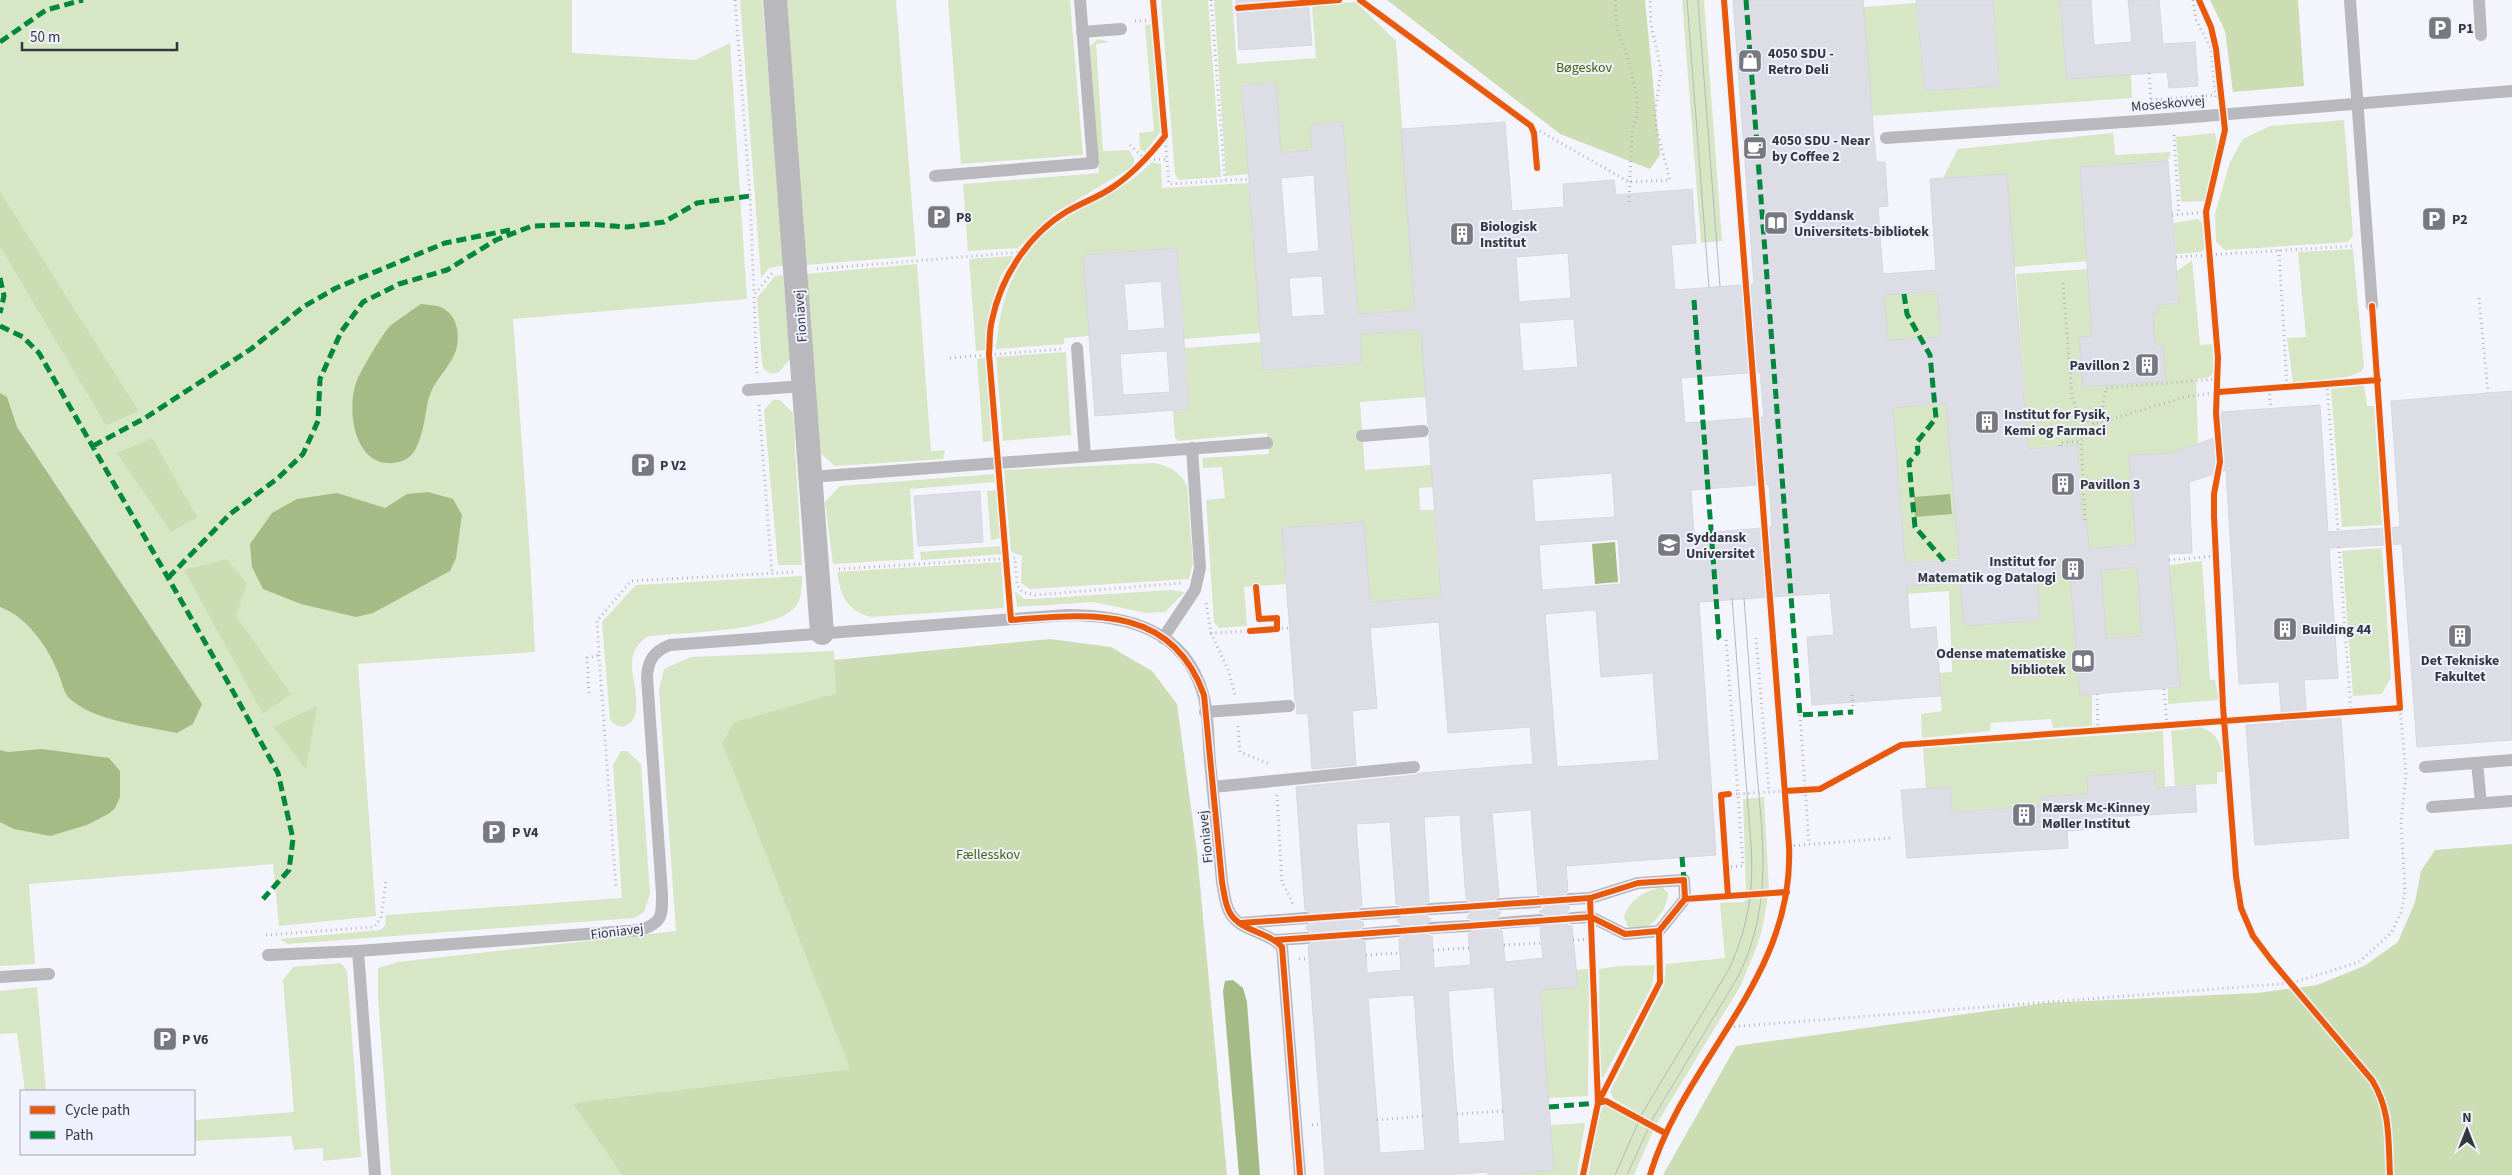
<svg xmlns="http://www.w3.org/2000/svg" width="2512" height="1175" viewBox="0 0 2512 1175" font-family="'Source Sans 3',sans-serif">
<style>
.green{fill:#d7e6c5}
.forest{fill:#ccddb4}
.water{fill:#a5bb85}
.building{fill:#dcdde5;stroke:#d6d7df;fill-rule:evenodd}
.lines{fill:none;stroke-linecap:round;stroke-linejoin:round}
.path{stroke:#b7b7bb;stroke-width:3;stroke-dasharray:1 4;stroke-linecap:butt}
.lane{stroke:#b8b8bd;stroke-width:12}
.street{stroke:#b8b8bd;stroke-width:24}
.tram{stroke:#b8b8bc;stroke-width:1}
.quiet{stroke:#00873e;stroke-width:5;stroke-dasharray:10 5;stroke-linecap:butt}
.cycleway-casing{stroke:#f0f1ff;stroke-width:9}
.cycleway{stroke:#e8590c;stroke-width:6}
.labels{text-anchor:middle;stroke-width:4;stroke-linejoin:round;paint-order:stroke}
.poi-label{font-size:14px;font-weight:bold;fill:#36363f;stroke:#f0f1ff;text-anchor:start}
.park-label{font-size:14px;fill:#476207;stroke:#f0f1ff}
.street-label{font-size:14px;fill:#36363f;stroke:#f0f1ff}
</style>
<rect width="100%" height="100%" fill="#f4f4fc"/>
<path class="green" d="M0 0H572V53L695 60 730 43 747 299 513 319 530 557 535 652 358 664 376 916 279 926 273 864 29 884 35 964 0 966V247L106 426 139 411 0 191Z
M740 0H762L785 265 769 268 761 278Z
M786 0H896L916 256 805 265Z
M948 0H1070L1083 155 961 164Z
M1161 0H1208L1221 177 1179 180 1175 174Z
M1214 0H1232L1237 64 1316 58 1312 6 1356 2 1396 41 1415 310 1358 314 1343 122 1311 125 1312 150 1281 153 1276 83 1242 86 1249 174 1226 176Z
M1682 0H1704L1722 241 1701 243Z
M1993 0H2060L2067 79 2131 74 2132 98 1871 116 1863 7 1916 3 1925 91 1999 86Z
M1154 24 1161 131 1145 152 1140 149 1139 133 1154 131 1145 25Z
M1098 39 1110 42 1096 44 1103 151 1129 150 1134 158V166L1053 214 1018 248 968 251 963 184 1099 173 1090 46Z
M2344 120 2353 235 2348 242 2225 250 2216 242 2215 214 2230 162 2243 139 2270 126Z
M2113 133 2115 155 2171 152 2168 161 2080 168 2087 261 2013 267 1943 178 1958 149Z
M2215 133C2221 155 2212 179 2206 201L2181 202 2176 137Z
M1152 162 1161 164 1162 188 1249 183 1261 333 1184 339 1177 248 1083 255 1089 336 1064 338V344L996 349C1000 292 1020 244 1072 214 1103 196 1125 189 1152 162Z
M2198 219 2202 223 2205 249 2201 252 2176 254 2173 223Z
M2353 249 2364 367 2361 372 2347 377 2293 383 2287 338 2306 337 2298 252Z
M1014 256 1001 276 991 305 986 350 976 351 969 259Z
M2192 260 2200 345 2214 344 2215 372 2207 378 2196 379 2198 443 2169 454 2130 456 2136 545 2054 552 2088 534 2087 520H2082L2077 445 2044 447 2035 553 2016 274 2088 269 2115 316 2158 313V305L2179 303 2177 271Z
M917 264 931 451 945 450 943 459 835 466 819 452 806 274Z
M783 275 790 359 779 372 771 374 764 369 762 363 757 298 775 276Z
M1937 291 1959 559 1905 563 1893 408 1918 405 1888 340 1884 295Z
M1421 330 1426 397 1360 402 1365 470 1431 465 1433 487 1419 488 1420 510H1434L1441 597 1370 602 1364 522 1282 528 1286 584 1244 587 1247 626 1219 628 1214 622 1206 500 1225 498 1222 467 1203 468 1202 458 1269 454 1267 433 1178 441 1175 437 1173 411 1189 409 1185 348 1261 342 1263 370 1362 363 1360 334Z
M1066 352 1071 435 1003 441 996 357Z
M986 358 993 441 983 442 977 359Z
M2364 385 2367 406H2374L2382 525 2342 527 2331 389Z
M773 400H780L793 413 802 565H778L764 410Z
M1154 463C1169 466 1180 471 1187 486L1193 563 1189 579 1030 589 1021 583 1022 556 1011 552 1004 470Z
M994 474 995 482 910 489 914 559 833 564 825 502 840 486Z
M997 490 1001 538 991 540 987 491Z
M1001 546 1003 554 921 560 920 552Z
M2382 548 2391 677 2382 694 2353 696 2342 551Z
M2202 561 2210 680H2215L2219 700 2168 704V688L2180 687 2169 565Z
M1001 562 1004 608 871 617C847 611 840 595 837 572Z
M2137 567 2142 636 2106 638 2101 570Z
M2070 572 2080 695 2092 694V726L2053 728 2051 719 1991 723 1990 731 1922 738 1921 714 1942 711 1939 673 1952 672 1949 591 1907 594V586L1960 582 1965 625 2040 620 2037 575Z
M802 576C802 588 802 604 791 611 763 632 685 632 649 636 640 641 634 648 632 660 630 677 646 715 627 725 620 729 615 725 610 720L602 622 636 585Z
M1171 590 1185 592 1165 612 1146 613 1094 602 1017 607 1015 591 1024 599H1033Z
M834 651 836 693 734 722 722 743 850 1069 572 1103 622 1175H391L378 998V968L398 962 676 931 659 690 664 669 691 657Z
M2200 727C2222 734 2223 753 2224 772H2217V784L2175 786 2171 731Z
M2163 731 2165 787 2156 788 2155 771 2088 776V794L2041 797V806L1952 812 1950 787 1926 789 1923 748Z
M621 751H627L641 764 650 894 644 912 634 918 288 944 280 939 380 930 385 926 386 915 622 898 613 765Z
M1764 797 1769 891 1762 930 1757 946 1741 985 1656 1125 1613 1098 1610 1092 1664 985 1666 964 1725 958 1720 903 1745 902 1746 890 1743 799Z
M1659 888H1663L1668 893C1668 911 1647 937 1628 927L1624 917C1629 901 1643 891 1659 888Z
M341 963 347 971 361 1157 323 1161V1148L294 1150 291 1136 194 1141V1120L294 1112 283 980 293 967Z
M1655 965 1652 986 1603 1078 1600 1075 1599 969 1619 966Z
M1589 969 1588 1096 1548 1098 1540 990 1578 986 1576 970Z
M37 987 46 1091H25L17 1033 0 1034V991Z
M1604 1104 1609 1105 1653 1131 1634 1175H1589L1596 1123Z
M1585 1123 1577 1175H1520L1519 1173 1553 1170 1550 1125Z"/>
<path class="forest" d="M1387 0H1645L1660 155 1650 169 1560 134Z
M2210 0H2298L2304 86 2233 92 2225 31Z
M0 191 139 411 106 426 0 247Z
M152 438 197 517 171 532 117 453Z
M227 559 247 584 236 616 291 694 263 714 184 570Z
M1050 639 1111 647 1152 671 1177 704 1197 852 1227 1175H622L572 1103 850 1069 722 743 734 722 836 693 834 660Z
M317 706 306 769 273 727Z
M2512 844V1175H1663L1736 1046 2044 1003 2257 993 2317 985 2364 966 2398 942 2415 902 2421 871 2435 850Z"/>
<path class="water" d="M421 304C427 305 435 305 440 307 460 314 462 343 452 359 442 377 434 380 428 401 424 419 422 455 402 461 355 476 344 409 358 378 363 367 383 333 390 326 400 318 411 311 421 304Z
M0 393 7 397 17 427 202 704 193 724 177 733C145 726 93 721 69 698 63 692 61 678 57 670 47 646 26 616 0 607Z
M428 492 453 499 462 515 456 558 450 571 373 613 356 617 301 604 263 589 252 567 250 544 272 513 297 499 337 493 385 508 407 494Z
M1950 494 1952 514 1915 517 1914 497Z
M1615 542 1618 582 1595 584 1592 544Z
M42 749 109 758 120 771V797L115 808 110 813 87 825 50 836 14 829 0 822V750L8 752Z
M1233 980 1243 988 1247 1002 1260 1175H1239L1223 991 1225 981Z"/>
<path class="building" d="M1236 0H1308L1312 45 1239 50Z
M1733 0H1863L1876 162H1885L1888 206 1878 207 1883 274 1936 270 1930 179 2007 174 2028 449 2077 445 2082 520H2087L2089 549 2136 545 2129 455 2171 453 2223 435 2221 412 2320 405 2328 532 2400 527 2391 401 2512 391V740L2417 747 2402 544 2329 548 2338 678 2304 680 2307 721 2341 718 2349 838 2255 845 2246 725 2282 723 2279 682 2239 684 2226 470 2189 482 2192 553 2168 554 2180 687 2080 695 2070 572 2037 575 2040 620 1964 626 1960 582 1907 586 1910 629 1936 627 1941 696 1812 705 1807 637 1834 635 1830 593 1699 602 1716 855 1566 866 1568 891 1563 895 1562 900 1566 906 1570 907 1564 919 1568 925 1572 926 1578 987 1540 990 1554 1170 1519 1173 1520 1175H1488V1172L1444 1175H1325L1308 946 1314 942 1315 937 1311 931 1307 930 1306 926 1311 924 1314 918 1312 913 1305 910 1296 787 1415 775 1420 773 1533 764 1530 727 1448 733 1439 622 1370 628 1377 708 1352 711 1356 765 1312 769 1308 713 1296 714 1297 706 1295 700 1282 528 1364 522 1370 602 1441 597 1429 436 1431 431 1428 425 1421 330 1360 334 1362 363 1263 370 1242 86 1276 83 1281 153 1312 150 1310 125 1343 122 1358 314 1415 310 1401 129 1505 122 1512 211 1564 207 1563 184 1614 180 1616 195 1692 189 1696 243 1671 245 1675 290 1754 284ZM1314 175 1319 251 1287 254 1281 178ZM1568 253 1571 298 1519 302 1516 257ZM1322 276 1325 315 1292 317 1289 278ZM1937 291 1941 337 1888 340 1884 295ZM1574 319 1578 367 1523 371 1519 323ZM1760 372 1764 417 1685 423 1681 378ZM1946 403 1959 560 1905 563 1893 408ZM1612 473 1615 517 1535 522 1532 479ZM1769 484 1772 527 1694 534 1691 490ZM1618 539 1621 584 1542 590 1539 545ZM2137 567 2142 636 2106 638 2101 570ZM1596 610 1601 677 1653 673 1659 760 1557 767 1545 614ZM1531 810 1538 894 1542 895 1546 901 1545 906 1539 912 1544 913 1548 919 1547 924 1540 928 1543 958 1505 962 1502 931 1498 930 1494 924 1501 912 1496 911 1492 905 1493 900 1499 896 1492 813ZM1460 815 1466 899 1470 900 1474 906 1467 918 1472 919 1476 925 1475 930 1468 934 1471 965 1434 968 1432 936 1427 935 1423 929 1424 924 1431 920 1422 910 1423 905 1429 901 1424 817ZM1390 822 1396 904 1401 905 1405 911 1404 916 1397 920 1406 931 1403 937 1399 939 1401 970 1367 973 1365 942 1358 939 1356 934 1359 928 1364 926 1363 922 1359 921 1355 915 1356 910 1362 906 1356 824ZM1494 987 1505 1141 1459 1144 1448 991ZM1414 995 1425 1150 1380 1153 1368 998Z
M1916 0H1993L1999 86 1925 91Z
M2060 0H2091L2094 45 2132 42 2128 0H2159L2163 44 2195 42 2198 86 2169 88 2167 72 2067 79Z
M2168 161 2179 303 2158 305V313H2153L2155 345 2163 344 2166 381 2083 387 2079 337 2092 336 2080 167Z
M1177 248 1189 409 1095 416 1083 255ZM1161 281 1165 328 1128 331 1124 284ZM1167 351 1170 392 1123 395 1120 354Z
M980 491 983 542 918 546 914 496Z
M2155 771 2156 788 2195 785 2197 812 2093 818 2094 829 2067 831 2068 848 1907 858 1901 790 1950 787 1952 812 2041 806V797L2088 794 2087 776Z"/>
<g class="lines">
<path class="path" d="M735 0 750 196 754 294
M1211 0 1225 180
M1615 0 1617 29 1626 52 1637 96V115L1632 130 1629 202
M2193 0 2196 20 2211 48 2216 100
M1135 21 1154 20
M2149 73 2151 100
M2151 100 2215 95
M1531 126 1629 182 1670 180 1656 127 1655 114 1661 70 1651 24 1650 0
M2174 135 2179 215
M1165 136 1169 184 1249 179
M1130 145 1146 160 1167 159
M2172 215 2206 212
M2279 250 2287 387
M2176 257 2352 246
M817 269 1023 252
M2063 283 2072 397 2080 418 2095 424 2185 397 2219 392
M2479 298 2488 393
M950 358 1061 349
M757 373 754 295 773 272
M2327 384 2338 531
M2269 389 2271 409
M759 405 772 573
M2060 446V443L2081 441
M2085 520 2081 441 2101 415 2106 388 2218 379
M2339 547 2351 712
M2169 560 2217 556
M839 569 1015 558 1017 584 1022 592 1035 595 1181 583
M1256 587 1259 619
M1206 603 1211 633 1250 631
M1277 629 1289 628
M1211 633 1229 672 1235 695
M1756 638 1769 792
M1726 640 1738 794 1785 791
M599 655 616 888
M2164 689 2167 725
M589 693 587 658 599 655 597 621 631 581 795 572
M2097 694 2098 731
M1852 695 1853 712
M1800 715 1809 844
M1238 726 1240 752 1270 764
M1277 795 1282 882 1293 904
M1789 846 1891 838
M1726 867 1743 866 1738 794 1721 795 1728 896
M266 935 374 927 381 918 386 881
M1573 940 1591 939
M1504 945 1542 943
M1433 950 1469 948
M1366 955 1400 953
M1299 959H1309
M1729 1027 2292 983 2359 962 2391 933 2401 913 2405 890 2401 822 2406 775 2400 708
M1457 1114 1503 1111
M1377 1120 1423 1116
M1312 1125 1321 1124"/>
<path class="lane" d="M2350 0 2372 306
M2479 0 2481 35
M1082 32 1121 29
M1886 138 2168 119 2512 91
M935 176 1093 163 1080 0
M1077 348 1085 456
M748 390 804 386
M1362 436 1423 431
M811 477 1267 443
M1163 638 1195 590 1200 568 1192 448
M1205 712 1289 706
M2477 763 2481 803
M2425 767 2512 760
M1213 787 1414 767
M2432 807 2512 801
M1570 899 1590 898 1638 883 1684 880 1685 899 1659 931 1625 934 1591 917 1572 918
M1500 904 1538 902
M1430 909 1466 907
M1363 914 1397 912
M1241 923 1306 918
M1502 923 1540 920
M1431 928 1468 926
M1364 934 1398 931
M1276 940 1307 938
M358 951 375 1175
M268 955 358 951 641 930C663 922 662 916 662 894L647 677C648 660 654 651 670 645L1067 615C1126 615 1185 629 1203 694 1209 715 1208 740 1210 762 1214 802 1218 842 1222 882 1224 892 1225 905 1230 913 1241 932 1268 931 1282 947L1300 1175
M0 977 49 974"/>
<path class="street" d="M775 0 822 633"/>
<path class="tram" d="M1687 0 1709 287
M1698 0 1720 286
M1615 1175 1643 1112 1729 969C1748 928 1754 890 1751 845L1732 598
M1627 1175 1653 1118 1739 975C1774 901 1762 839 1756 760 1752 706 1748 652 1744 598"/>
<path class="quiet" d="M1746 0 1800 715 1853 712
M0 42 46 10 83 0
M0 278 4 296 0 313
M1904 294 1907 314 1930 355 1936 418 1917 442 1918 452 1909 462 1915 527 1944 561
M1694 300 1719 638 1722 641
M0 326 23 337 39 353 225 677 278 773 293 839 289 870 263 899
M93 446 145 418 251 349 303 307 336 288 445 243 510 230
M168 578 230 514 277 479 303 454 318 421 320 379 341 332 363 302 399 284 447 270 496 240 532 226 587 224 627 227 664 222 697 203 750 196
M1682 857 1684 880
M1549 1107 1598 1103 1597 1100"/>
<defs>
<path id="cycleway" d="M1153 0 1165 136C1150 155 1134 173 1113 187 1099 197 1081 203 1066 212 1028 235 1001 277 992 320 989 331 990 343 989 354L1011 620C1090 614 1172 604 1204 695L1222 882C1224 892 1225 905 1230 913 1241 932 1268 931 1282 947L1300 1175
M1360 0 1531 126 1534 133 1537 168
M2199 0 2211 27 2216 49 2225 130 2206 212 2218 358 2216 413 2220 462 2214 494V516L2223 706 2236 876 2241 908 2253 936 2271 960 2372 1080C2391 1111 2388 1139 2390 1175
M1238 8 1339 0
M2219 392 2378 380
M1250 631 1277 629V618L1259 619 1256 587
M1785 791 1820 789 1901 745 2400 708 2372 306
M1728 896 1721 795 1729 794
M1590 898 1598 1103 1606 1101 1665 1133
M1685 899 1787 892
M1241 923 1590 898 1638 883 1684 880 1685 899 1659 931 1625 934 1591 917 1276 940
M1583 1175 1598 1103 1660 982 1659 931
M1650 1175C1685 1058 1795 978 1789 846L1724 0"/>
</defs>
<use href="#cycleway" class="cycleway-casing"/>
<use href="#cycleway" class="cycleway"/>
</g>
<defs>
<symbol id="parking-square" viewBox="-11 -11 22 22"><rect x="-9" y="-9" width="18" height="18" rx="4" fill="#787881" stroke="#f0f1ff"/><path d="M-3.5-5.5H1a3.5 3.5 0 0 1 0 7H-1V5.5H-3.5ZM-1-3.4V-.6H.8a1.4 1.4 0 0 0 0-2.8Z" fill="#fff"/></symbol>
<symbol id="shop-square" viewBox="-11 -11 22 22"><rect x="-9" y="-9" width="18" height="18" rx="4" fill="#787881" stroke="#f0f1ff"/><path d="M-5-2.5h2.3a2.7 3.5 0 0 1 5.4 0H5L5.5 6h-11ZM-1.5-2.5h3a1.5 2.3 0 0 0-3 0Z" fill="#fff"/></symbol>
<symbol id="cafe-square" viewBox="-11 -11 22 22"><rect x="-9" y="-9" width="18" height="18" rx="4" fill="#787881" stroke="#f0f1ff"/><path d="M-5.5-4.5H6V0H3Q3 3.5 0 3.5H-2.5Q-5.5 3.5-5.5 0ZM3-3.2v2h1.7v-2ZM-6 4.5H4V6H-6Z" fill="#fff"/></symbol>
<symbol id="library-square" viewBox="-11 -11 22 22"><rect x="-9" y="-9" width="18" height="18" rx="4" fill="#787881" stroke="#f0f1ff"/><path d="M-6-4Q-3-5.5-.7-3.5V5Q-3 3-6 4ZM6-4Q3-5.5 .7-3.5V5Q3 3 6 4Z" fill="#fff"/></symbol>
<symbol id="building-square" viewBox="-11 -11 22 22"><rect x="-9" y="-9" width="18" height="18" rx="4" fill="#787881" stroke="#f0f1ff"/><path d="M-4-6H4V6H1V3H-1V6H-4ZM-2.5-4.3h1.7v1.8h-1.7ZM.8-4.3h1.7v1.8H.8ZM-2.5-1h1.7V.8h-1.7ZM.8-1h1.7V.8H.8Z" fill="#fff"/></symbol>
<symbol id="university-square" viewBox="-11 -11 22 22"><rect x="-9" y="-9" width="18" height="18" rx="4" fill="#787881" stroke="#f0f1ff"/><path d="M0-5L7-2L0 1L-7-2ZM-4 1L0 2.5L4 1V4Q0 6-4 4Z" fill="#fff"/></symbol>
</defs>
<g fill-rule="evenodd">
<use href="#parking-square" x="2426" y="14" width="28" height="28"/>
<use href="#shop-square" x="1736" y="47" width="28" height="28"/>
<use href="#cafe-square" x="1741" y="134" width="28" height="28"/>
<use href="#parking-square" x="925" y="203" width="28" height="28"/>
<use href="#parking-square" x="2420" y="205" width="28" height="28"/>
<use href="#library-square" x="1762" y="209" width="28" height="28"/>
<use href="#building-square" x="1448" y="220" width="28" height="28"/>
<use href="#building-square" x="2133" y="351" width="28" height="28"/>
<use href="#building-square" x="1973" y="408" width="28" height="28"/>
<use href="#parking-square" x="629" y="451" width="28" height="28"/>
<use href="#building-square" x="2049" y="470" width="28" height="28"/>
<use href="#university-square" x="1655" y="531" width="28" height="28"/>
<use href="#building-square" x="2059" y="555" width="28" height="28"/>
<use href="#building-square" x="2271" y="615" width="28" height="28"/>
<use href="#building-square" x="2446" y="622" width="28" height="28"/>
<use href="#library-square" x="2069" y="647" width="28" height="28"/>
<use href="#building-square" x="2010" y="801" width="28" height="28"/>
<use href="#parking-square" x="480" y="818" width="28" height="28"/>
<use href="#parking-square" x="151" y="1025" width="28" height="28"/>
</g>
<g class="labels">
<g class="poi-label">
<text x="2458" y="33">P1</text>
<text x="1768" y="58">4050 SDU -<tspan x="1768" dy="16">Retro Deli</tspan></text>
<text x="1772" y="145">4050 SDU - Near<tspan x="1772" dy="16">by Coffee 2</tspan></text>
<text x="1794" y="220">Syddansk<tspan x="1794" dy="16">Universitets-bibliotek</tspan></text>
<text x="956" y="222">P8</text>
<text x="2452" y="224">P2</text>
<text x="1480" y="231">Biologisk<tspan x="1480" dy="16">Institut</tspan></text>
<text x="2130" y="370" text-anchor="end">Pavillon 2</text>
<text x="2004" y="419">Institut for Fysik,<tspan x="2004" dy="16">Kemi og Farmaci</tspan></text>
<text x="660" y="470">P V2</text>
<text x="2080" y="489">Pavillon 3</text>
<text x="1686" y="542">Syddansk<tspan x="1686" dy="16">Universitet</tspan></text>
<text x="2056" y="566" text-anchor="end">Institut for<tspan x="2056" dy="16">Matematik og Datalogi</tspan></text>
<text x="2302" y="634">Building 44</text>
<text x="2066" y="658" text-anchor="end">Odense matematiske<tspan x="2066" dy="16">bibliotek</tspan></text>
<text x="2460" y="665" text-anchor="middle">Det Tekniske<tspan x="2460" dy="16">Fakultet</tspan></text>
<text x="2042" y="812">Mærsk Mc-Kinney<tspan x="2042" dy="16">Møller Institut</tspan></text>
<text x="512" y="837">P V4</text>
<text x="182" y="1044">P V6</text>
</g>
<g class="park-label">
<text x="1584" y="72">Bøgeskov</text>
<text x="988" y="859">Fællesskov</text>
</g>
<g class="street-label">
<text transform="translate(2168 103) rotate(-5)" y="5">Moseskovvej</text>
<text transform="translate(800 316) rotate(-94)" y="5">Fioniavej</text>
<text transform="translate(1205 837) rotate(-96)" y="5">Fioniavej</text>
<text transform="translate(617 931) rotate(-7)" y="5">Fioniavej</text>
</g>
</g>
<rect x="20" y="1090" width="175" height="65" fill="#f0f1ff" stroke="#a6a6b2"/>
<rect x="30" y="1106" width="25" height="8" fill="#e8590c" stroke="#a6a6b2"/>
<text x="65" y="1115" font-size="15" fill="#36363f">Cycle path</text>
<rect x="30" y="1131" width="25" height="8" fill="#00873e" stroke="#a6a6b2"/>
<text x="65" y="1140" font-size="15" fill="#36363f">Path</text>
<g transform="translate(2467 1130)" stroke="#f0f1ff" stroke-width="4" paint-order="stroke">
<path d="M0-4L9 19L0 12L-9 19Z" fill="#36363f"/>
<text y="-8" font-size="14" font-weight="bold" text-anchor="middle" fill="#36363f">N</text>
</g>
<path d="M22 42v8h155v-8" fill="none" stroke="#36363f" stroke-width="2.5"/>
<text x="30" y="42" font-size="15" fill="#36363f" stroke="#f0f1ff" stroke-width="4" paint-order="stroke">50 m</text>
</svg>
